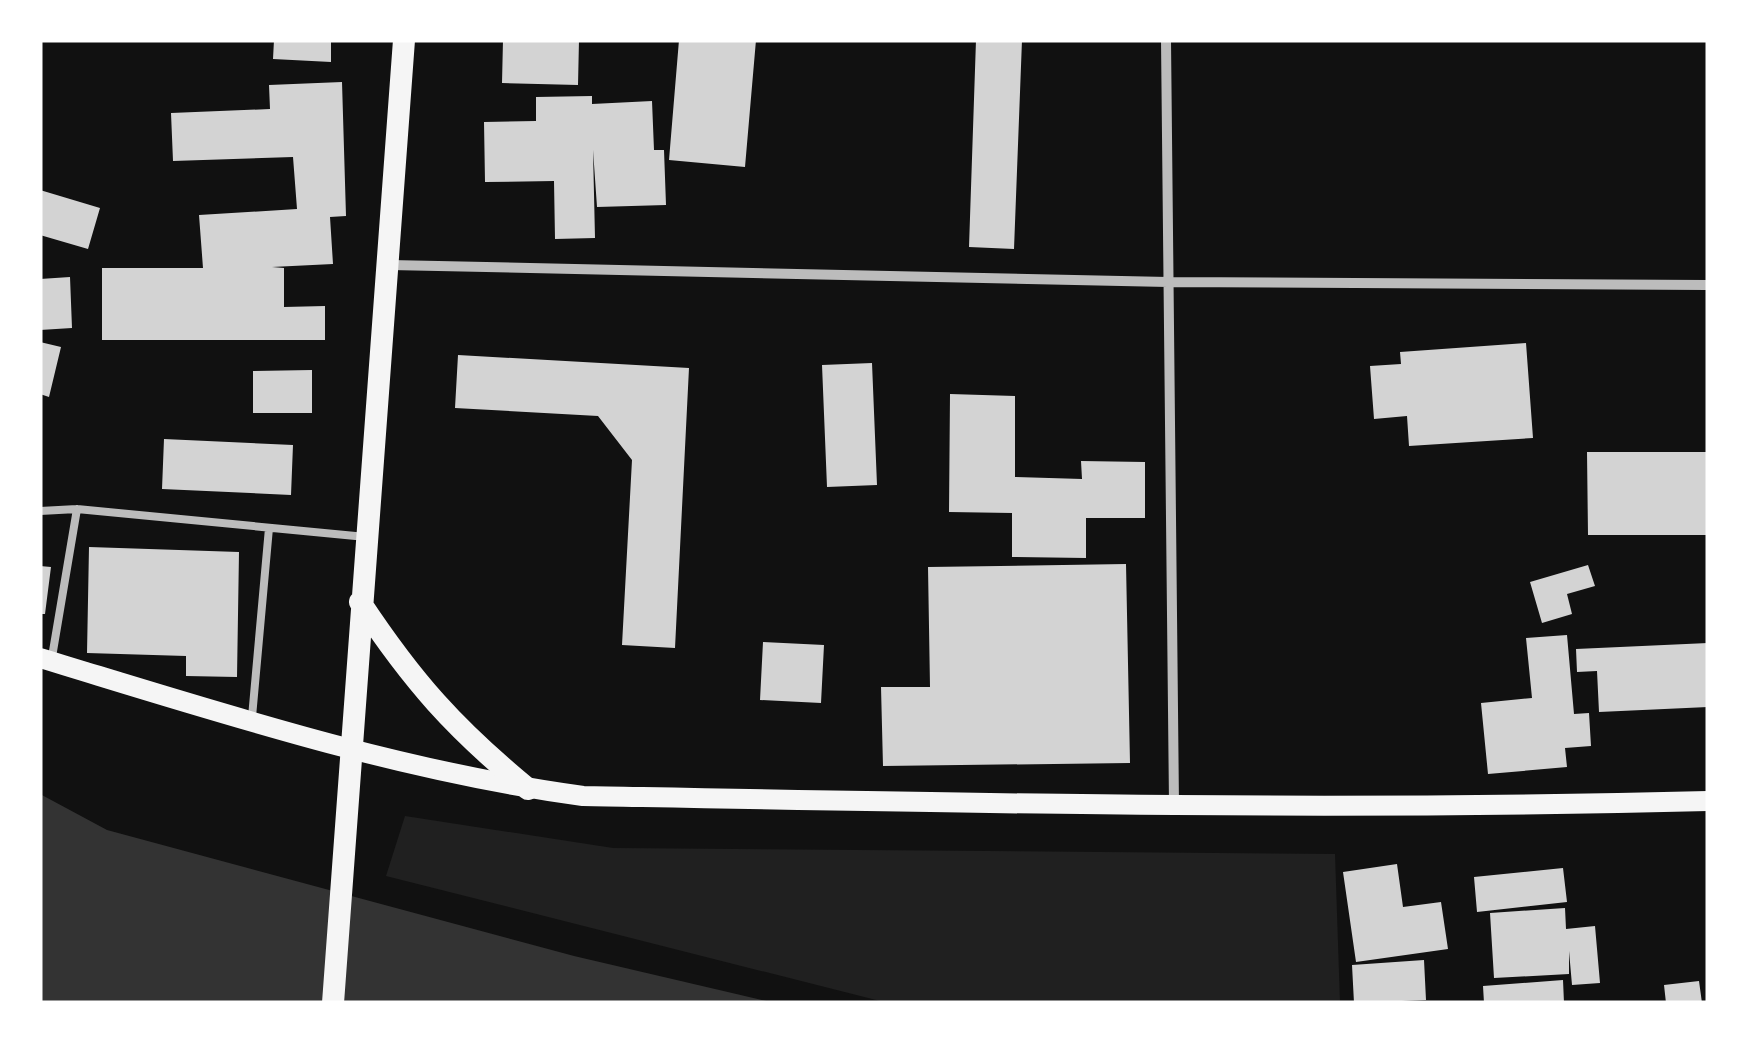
<svg xmlns="http://www.w3.org/2000/svg" width="1748" height="1043" viewBox="0 0 1748 1043" font-family="'DejaVu Sans',sans-serif">
<style>
.green{fill:#202020}
.water{fill:#333}
.building{fill:#d3d3d3}
.lines{fill:none;stroke-linecap:round;stroke-linejoin:round}
.service{stroke:#bcbcbc;stroke-width:8}
.minor{stroke:#bcbcbc;stroke-width:10}
.secondary{stroke:#f5f5f5;stroke-width:20}
.primary{stroke:#f5f5f5;stroke-width:22}
</style>
<rect width="100%" height="100%" fill="#111"/>
<path class="green" d="M405 816 613 848 1335 854 1340 1003H888L386 876Z"/>
<path class="water" d="M40 794 107 830 574 956 775 1003H40Z"/>
<path class="building" d="M274 40H331V62L273 59Z
M503 40H579L578 85 502 83Z
M679 40H756L745 167 669 160Z
M976 40H1022L1014 249 969 247Z
M342 82 346 216 330 217 333 264 272 267 284 268V307L325 306V340H102V268H203L199 215 297 209 293 157 173 161 171 113 270 109 269 85Z
M592 96V104L652 101 654 150H664L666 205 597 207 593 150 595 238 555 239 554 181 485 182 484 122 536 121V97Z
M40 190 100 208 88 249 40 235Z
M70 277 72 328 40 330V279Z
M40 342 61 347 49 397 40 394Z
M1526 343 1533 438 1409 446 1407 416 1374 419 1370 366 1401 364 1400 352Z
M458 355 689 368 675 648 622 645 632 460 598 416 455 408Z
M872 363 877 485 827 487 822 365Z
M312 370V413H253V371Z
M950 394 1015 396V477L1082 479 1081 461 1145 462V518H1086V558L1012 557V513L949 512Z
M164 439 293 445 291 495 162 489Z
M1587 452H1708V535H1588Z
M89 547 239 552 237 677 186 676V656L87 653Z
M1126 564 1130 763 883 766 881 687H930L928 567Z
M1588 565 1595 586 1567 594 1572 614 1542 623 1530 582Z
M40 566 51 567 45 614H40Z
M1567 635 1574 714 1589 713 1591 746 1565 748 1567 767 1488 774 1481 703 1532 698 1526 638Z
M763 642 824 645 821 703 760 700Z
M1708 643V707L1599 712 1597 671 1577 672 1576 649Z
M1397 864 1403 907 1441 902 1448 949 1356 962 1343 872Z
M1563 868 1567 902 1477 912 1474 877Z
M1565 908 1566 929 1595 926 1600 983 1572 985 1569 951V974L1494 978 1490 913Z
M1424 960 1426 1000 1354 1003 1352 965Z
M1563 980 1564 1003H1484L1483 986Z
M1699 981 1702 1003H1666L1664 985Z"/>
<g class="lines">
<path class="service" d="M40 511 77 509 366 537
M52 657 77 509
M252 717 269 528"/>
<path class="minor" d="M1166 40 1174 805
M390 265 1168 282 1708 285"/>
<path class="secondary" d="M40 658C218 712 398 771 583 796 958 803 1333 811 1708 801"/>
<path class="primary" d="M360 602C413 682 454 728 528 789
M333 1003 404 40"/>
</g>
<rect width="1748" height="1043" fill="none" stroke="#ffffff" stroke-width="85"/>
</svg>
